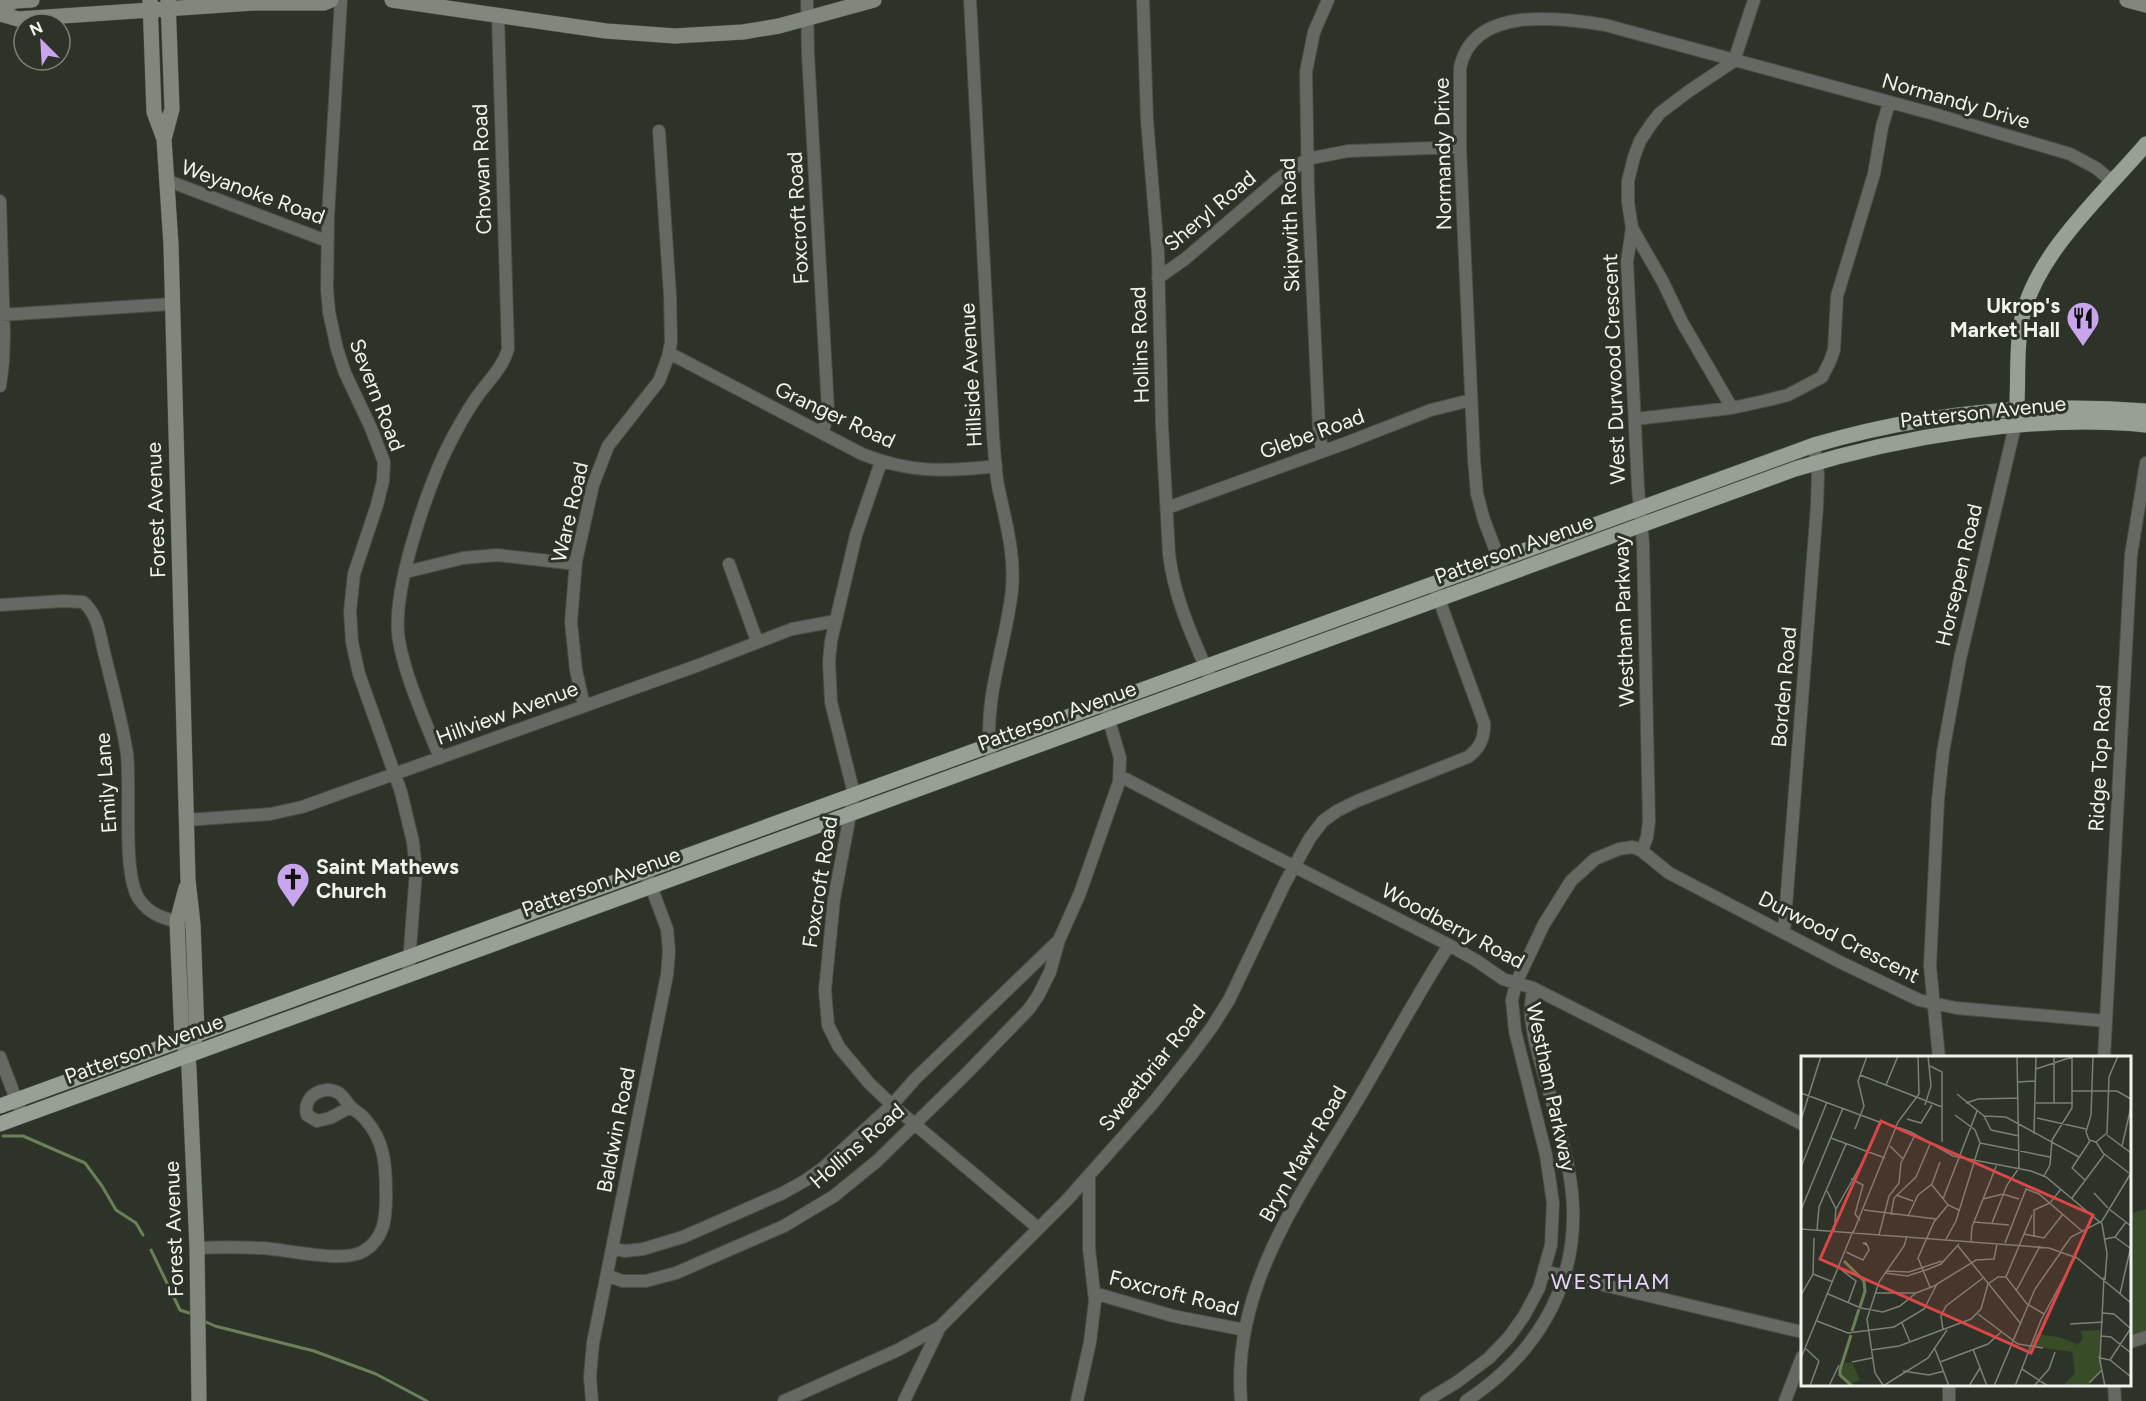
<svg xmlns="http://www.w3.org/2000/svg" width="2146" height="1401" viewBox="0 0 2146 1401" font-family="Figtree,sans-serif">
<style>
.garden{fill:#384c27}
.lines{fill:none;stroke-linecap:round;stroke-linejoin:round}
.stream{stroke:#6a8057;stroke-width:3}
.street-casing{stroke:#484e44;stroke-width:14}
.secondary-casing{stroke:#484e44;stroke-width:16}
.primary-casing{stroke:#484e44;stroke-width:16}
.street{stroke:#656863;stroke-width:12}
.secondary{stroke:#82877e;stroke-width:15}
.primary{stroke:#989f94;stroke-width:15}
.labels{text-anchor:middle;stroke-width:6;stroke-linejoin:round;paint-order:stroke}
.street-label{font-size:21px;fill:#f0f4ed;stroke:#2d3328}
.poi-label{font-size:21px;font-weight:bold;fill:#f0f4ed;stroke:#2d3328;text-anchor:end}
.neighbourhood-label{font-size:22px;letter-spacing:1.5px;fill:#e7d3fd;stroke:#2d3328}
.inset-river{fill:none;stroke:#6a8057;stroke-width:3}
.inset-road{fill:none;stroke:#7b8077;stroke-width:1.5}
.view{fill:#da4746;fill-opacity:0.15;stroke:#da4746;stroke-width:3}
.inset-edge{fill:none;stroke:#f0f4ed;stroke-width:3}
</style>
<rect width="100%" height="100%" fill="#2d3328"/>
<path class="garden" d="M2146 1209V1337L2130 1342V1214Z"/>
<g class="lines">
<path class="stream" d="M3 1136H23L85 1163 102 1186 116 1210 136 1223 143 1235
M151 1250 180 1310 189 1313
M206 1322 215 1326 314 1351 376 1374 427 1401"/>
<defs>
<path id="street" d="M341 0 328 216 327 289 329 312 337 349 345 373 371 428 384 462 383 481 377 505 354 574 350 611 352 642 359 674 401 792 413 842 416 871 408 975
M807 0 808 54 828 409 823 433
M970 0 993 436C995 455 995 476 1000 495 1007 526 1015 557 1012 590 1006 645 984 696 990 752
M1143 0 1147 120 1158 253 1162 426 1169 554C1174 597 1192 636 1209 675
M166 180 327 241
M0 201 4 334 3 362 0 386
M1632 228 1627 262 1638 487 1643 544 1649 821 1647 837 1642 851
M1158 278 1185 259 1277 180 1307 159 1348 151 1460 147
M0 315 171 304
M669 353 862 454C909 473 946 472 996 466
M1732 408 1682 322 1663 282 1632 228 1628 202V181L1634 157 1640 141 1652 123 1660 113 1689 91 1734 61 1754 0
M1635 419 1732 408 1764 401 1788 395 1822 377 1830 361 1834 350 1837 296 1874 174 1882 127 1889 103
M1322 451 1319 428 1308 190 1306 72 1314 32 1328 0
M881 462 856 535 831 641 829 662 831 702 854 794 834 899 825 990 828 1025 839 1047 869 1083 892 1105 1038 1228
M1167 508 1346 443 1431 410 1471 400
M729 564 757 641
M406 572 463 558 497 555 576 564
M1505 575 1484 520 1477 494 1474 459 1460 147V68C1473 5 1558 18 1605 25L1934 114 2070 154 2096 168 2113 182
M0 605 63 601 83 602C99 615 100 637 105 656 113 689 122 721 127 754 131 789 122 874 139 899 150 916 168 920 186 923
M584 706 576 670 571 622 576 561 593 485 608 446 659 381 668 357 671 342 670 295 659 131
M440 758C426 723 402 670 398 633 394 583 430 478 455 433 462 420 470 406 479 394 490 379 503 367 508 349L498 16
M1120 776 1244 841 1449 945 1477 961 1503 979 1533 988 1802 1124
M187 820 270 814 302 807 699 665 792 629 836 621
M1784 932 1817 506 1818 475 1814 445
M0 1057 22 1115
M1939 1058 1930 966 1938 800 1943 752 1960 659 2015 426
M2104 1058 2131 555 2146 463
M197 1248C218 1247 239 1247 261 1248 286 1249 343 1264 364 1251 385 1238 386 1217 386 1195 386 1166 385 1141 365 1119 361 1114 355 1111 351 1107 347 1103 344 1097 339 1093 324 1084 302 1096 307 1115L317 1121 330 1118 351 1107
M613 1249 625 1251 643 1249 683 1237 783 1193 806 1180 823 1168 892 1105 915 1079 1058 941
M1544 1271 1802 1332
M607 1275 622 1281H646L676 1273 784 1226 834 1196 877 1161 966 1074 1029 1009 1038 996 1050 972 1059 940 1080 893 1119 782 1120 758 1104 703
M1094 1293 1173 1316 1245 1330
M2130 1342 2146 1337
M1949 1384V1401
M2114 1384 2115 1401
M592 1401 590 1377 593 1343 667 975 669 951 667 929 645 870
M784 1401 898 1350 940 1327 1067 1200 1153 1103 1192 1054 1212 1027 1229 1000 1285 883 1310 838 1323 821 1337 811 1357 801 1468 757C1480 748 1485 738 1484 723L1433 583
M904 1401 940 1327
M1077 1401 1090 1342 1095 1301 1089 1248V1175
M1241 1401C1231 1287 1303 1191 1359 1098 1389 1047 1417 995 1449 945
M1426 1401 1457 1382 1489 1358 1509 1337 1524 1316 1539 1288 1551 1245 1553 1203 1546 1155 1515 1031 1512 1000 1516 983 1544 924 1571 881 1595 859 1619 849 1633 847 1642 851 1669 873 1840 962 1919 1000 1956 1008 2106 1021
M1466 1401C1534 1356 1576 1290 1573 1207 1572 1176 1563 1144 1555 1113 1547 1081 1534 1048 1531 1016 1530 1007 1532 997 1533 988
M1785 1401 1802 1357"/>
<path id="secondary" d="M150 0 154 112 164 139
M168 0 172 109 164 139 171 245 188 880 193 924 197 1034 188 1056
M392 0 606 31 675 36 743 32 779 26 874 0
M2127 0 2146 5
M0 9 15 1 32 0
M0 14 18 19 253 3H324L331 0
M186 888 177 922 182 1039 188 1056 189 1069 197 1248 199 1401"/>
<path id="primary" d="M2016 417C2019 388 2016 359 2020 330 2028 260 2102 196 2146 144
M0 1106 1814 445C1922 413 2034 402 2146 411
M0 1124 1795 469C1902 436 2034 414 2146 425"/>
</defs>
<use href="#street" class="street-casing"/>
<use href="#secondary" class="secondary-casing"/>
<use href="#primary" class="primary-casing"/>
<use href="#street" class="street"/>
<use href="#secondary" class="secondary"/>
<use href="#primary" class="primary"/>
</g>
<defs>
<symbol id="restaurant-pin" viewBox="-11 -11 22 30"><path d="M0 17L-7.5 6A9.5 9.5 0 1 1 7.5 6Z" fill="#c9a5ee" stroke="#2d3328"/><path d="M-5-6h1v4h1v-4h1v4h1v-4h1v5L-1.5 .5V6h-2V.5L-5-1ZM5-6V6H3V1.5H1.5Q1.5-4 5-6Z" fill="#111"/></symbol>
<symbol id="church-pin" viewBox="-11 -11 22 30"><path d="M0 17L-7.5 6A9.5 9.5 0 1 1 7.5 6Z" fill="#c9a5ee" stroke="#2d3328"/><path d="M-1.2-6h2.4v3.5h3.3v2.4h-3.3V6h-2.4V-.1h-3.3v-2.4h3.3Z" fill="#111"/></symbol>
</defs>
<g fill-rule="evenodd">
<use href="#restaurant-pin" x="2064" y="299" width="38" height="52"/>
<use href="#church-pin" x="274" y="860" width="38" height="52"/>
</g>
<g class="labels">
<g class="street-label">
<text transform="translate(1956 101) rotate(16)" y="7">Normandy Drive</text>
<text transform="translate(1443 154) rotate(-91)" y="7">Normandy Drive</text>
<text transform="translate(482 169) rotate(-92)" y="7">Chowan Road</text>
<text transform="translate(253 192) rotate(20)" y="7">Weyanoke Road</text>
<text transform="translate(1210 211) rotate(-40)" y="7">Sheryl Road</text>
<text transform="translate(798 218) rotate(-93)" y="7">Foxcroft Road</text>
<text transform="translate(1290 225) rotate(-92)" y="7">Skipwith Road</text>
<text transform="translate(1140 345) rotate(-92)" y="7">Hollins Road</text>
<text transform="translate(1614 369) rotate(-92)" y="7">West Durwood Crescent</text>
<text transform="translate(971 375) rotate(-93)" y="7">Hillside Avenue</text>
<text transform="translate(377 395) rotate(69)" y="7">Severn Road</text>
<text transform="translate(1983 412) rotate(-6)" y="7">Patterson Avenue</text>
<text transform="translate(835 415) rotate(25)" y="7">Granger Road</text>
<text transform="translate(1312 434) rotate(-20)" y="7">Glebe Road</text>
<text transform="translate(156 510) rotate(-92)" y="7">Forest Avenue</text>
<text transform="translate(570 512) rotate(-77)" y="7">Ware Road</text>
<text transform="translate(1514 549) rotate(-20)" y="7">Patterson Avenue</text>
<text transform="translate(1959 575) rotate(-77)" y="7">Horsepen Road</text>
<text transform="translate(1624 621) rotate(-92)" y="7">Westham Parkway</text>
<text transform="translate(1784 687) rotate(-85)" y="7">Borden Road</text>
<text transform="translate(507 713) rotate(-20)" y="7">Hillview Avenue</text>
<text transform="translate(1057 716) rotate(-20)" y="7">Patterson Avenue</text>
<text transform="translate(2100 758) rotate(-87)" y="7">Ridge Top Road</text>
<text transform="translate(106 783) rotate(-94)" y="7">Emily Lane</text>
<text transform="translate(601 882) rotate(-20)" y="7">Patterson Avenue</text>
<text transform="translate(820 882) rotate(-81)" y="7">Foxcroft Road</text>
<text transform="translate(1453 926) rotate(28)" y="7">Woodberry Road</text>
<text transform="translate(1839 937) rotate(27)" y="7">Durwood Crescent</text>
<text transform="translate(144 1049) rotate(-20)" y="7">Patterson Avenue</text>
<text transform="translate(1152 1068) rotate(-51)" y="7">Sweetbriar Road</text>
<text transform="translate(1551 1087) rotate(78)" y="7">Westham Parkway</text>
<text transform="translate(616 1130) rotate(-79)" y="7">Baldwin Road</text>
<text transform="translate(857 1146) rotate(-41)" y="7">Hollins Road</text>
<text transform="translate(1303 1154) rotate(-60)" y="7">Bryn Mawr Road</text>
<text transform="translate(174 1229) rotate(-92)" y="7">Forest Avenue</text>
<text transform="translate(1174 1293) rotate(14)" y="7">Foxcroft Road</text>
</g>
<g class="poi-label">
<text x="2060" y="313">Ukrop's<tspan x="2060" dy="24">Market Hall</tspan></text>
<text x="316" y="874" text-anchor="start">Saint Mathews<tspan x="316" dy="24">Church</tspan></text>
</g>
<g class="neighbourhood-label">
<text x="1611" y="1289">WESTHAM</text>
</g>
</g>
<g transform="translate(1801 1056)">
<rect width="330" height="330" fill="#2d3328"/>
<path d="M299 274 301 314 285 330H262L274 317 271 294 281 284 280 275ZM44 307H51L59 324 50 328 39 318Z" fill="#384c27"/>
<path d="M284 300 295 303 294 320 290 316 284 320 276 314 275 306Z" fill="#384c27"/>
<path d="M235 278 258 281 276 288 271 296 230 290Z" fill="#384c27"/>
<path class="inset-river" d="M43 205 63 225 64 235 59 251M51 275 58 253M50 279 39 314V319L51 330"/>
<path class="inset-road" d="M216 0 218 112M253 0V47M292 0 290 59 285 76 288 84 295 86M129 10 141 16V86M235 13 271 1M59 19 141 51M217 26 235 25M85 29 97 0M271 35H316L330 43M0 37 81 67M156 38 183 60 205 61 278 101M165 47 177 43 217 42M235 47H272M124 49 130 30 127 0M183 60 190 74 218 80M236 62 285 73M106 63 120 67 131 49M0 64 20 0M79 65 110 76 152 100 230 115 245 121 301 168 306 197 304 224M54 73 63 50 57 25 66 0M233 78 235 0M306 79 330 97M30 82 84 102M295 86 306 77 308 21 317 0M295 86 302 97 328 117M179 87 249 101M89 90 102 103M321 90 330 51M0 111 26 46M243 120 249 109 251 84 271 52V0M50 123 62 129 54 158 59 164M284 124 271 112 289 85M131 129 147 149 158 154M26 135 35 153 33 176M293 137 307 152M95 139 112 145M271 142 303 99M142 143 176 55M182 143 202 138 218 143M35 153 65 100 79 65M308 153 330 170M0 154 42 52M63 154 135 163M90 159 93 142 115 121 129 88M107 160 117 139 131 128 139 106M173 166 208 169M191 167 206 129 218 112M0 173 248 192 276 202 330 247M16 174 18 151 45 88M52 177 97 66 118 38 117 0M223 178 243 182 262 158M78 179 88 140 98 127 100 107 114 79M233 181V154L249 147 260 133M314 181 329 192M145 183 155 165 179 87 174 74 154 59M304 183 314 181 325 166M170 185 171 171 196 108M204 187 225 133 238 138 281 175M157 190 220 268M260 195 270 181 301 165 330 117M45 196 62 204 68 194 67 191 65 187H62L66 189M38 212 55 225 47 247M86 215 108 216 141 205M84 217 106 220 128 213 140 208 158 188M12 218 32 226M205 221 231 159M205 221 226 248 243 258M129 231 117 202 133 166 147 149M215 235 239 190M74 237H115L133 230 175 204 193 203 196 188M27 238 60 252 82 256 99 250 115 237M319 238 330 190M0 239 12 218 13 182M302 257 313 258 330 273M177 258 217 288 242 292M16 265 47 277 93 271 123 253 136 228M101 267 109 286M269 268 302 266M142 274 140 260 145 250 182 222M300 280 310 281 330 297M4 292 18 305M134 293 148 330M172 293 186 330M70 294 98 290 170 263 180 253 187 228 197 221H205M298 300 304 330M0 302 52 175M299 302 309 304 330 321M299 302 303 221M309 304 330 272M51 306 71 302M139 306 187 288 200 276M221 313 247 330M102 315 128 319 143 315M288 327 301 314M82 329 74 317 66 263 78 226 103 190 106 180M9 330 18 305M28 330 38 309M82 330 127 302 146 274M168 330 179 312M193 330 234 233 260 196M214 330 240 264 275 200M233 330 248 313 254 296"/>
<path class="view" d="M80 65 292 159 230 297 19 203Z"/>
<rect width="330" height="330" class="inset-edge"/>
</g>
<g transform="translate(42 42) rotate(336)"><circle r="28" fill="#2d3328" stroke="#7b8077" stroke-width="1.5"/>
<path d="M0-4.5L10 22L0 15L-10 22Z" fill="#c9a5ee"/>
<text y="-9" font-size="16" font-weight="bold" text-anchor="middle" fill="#f0f4ed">N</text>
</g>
</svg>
